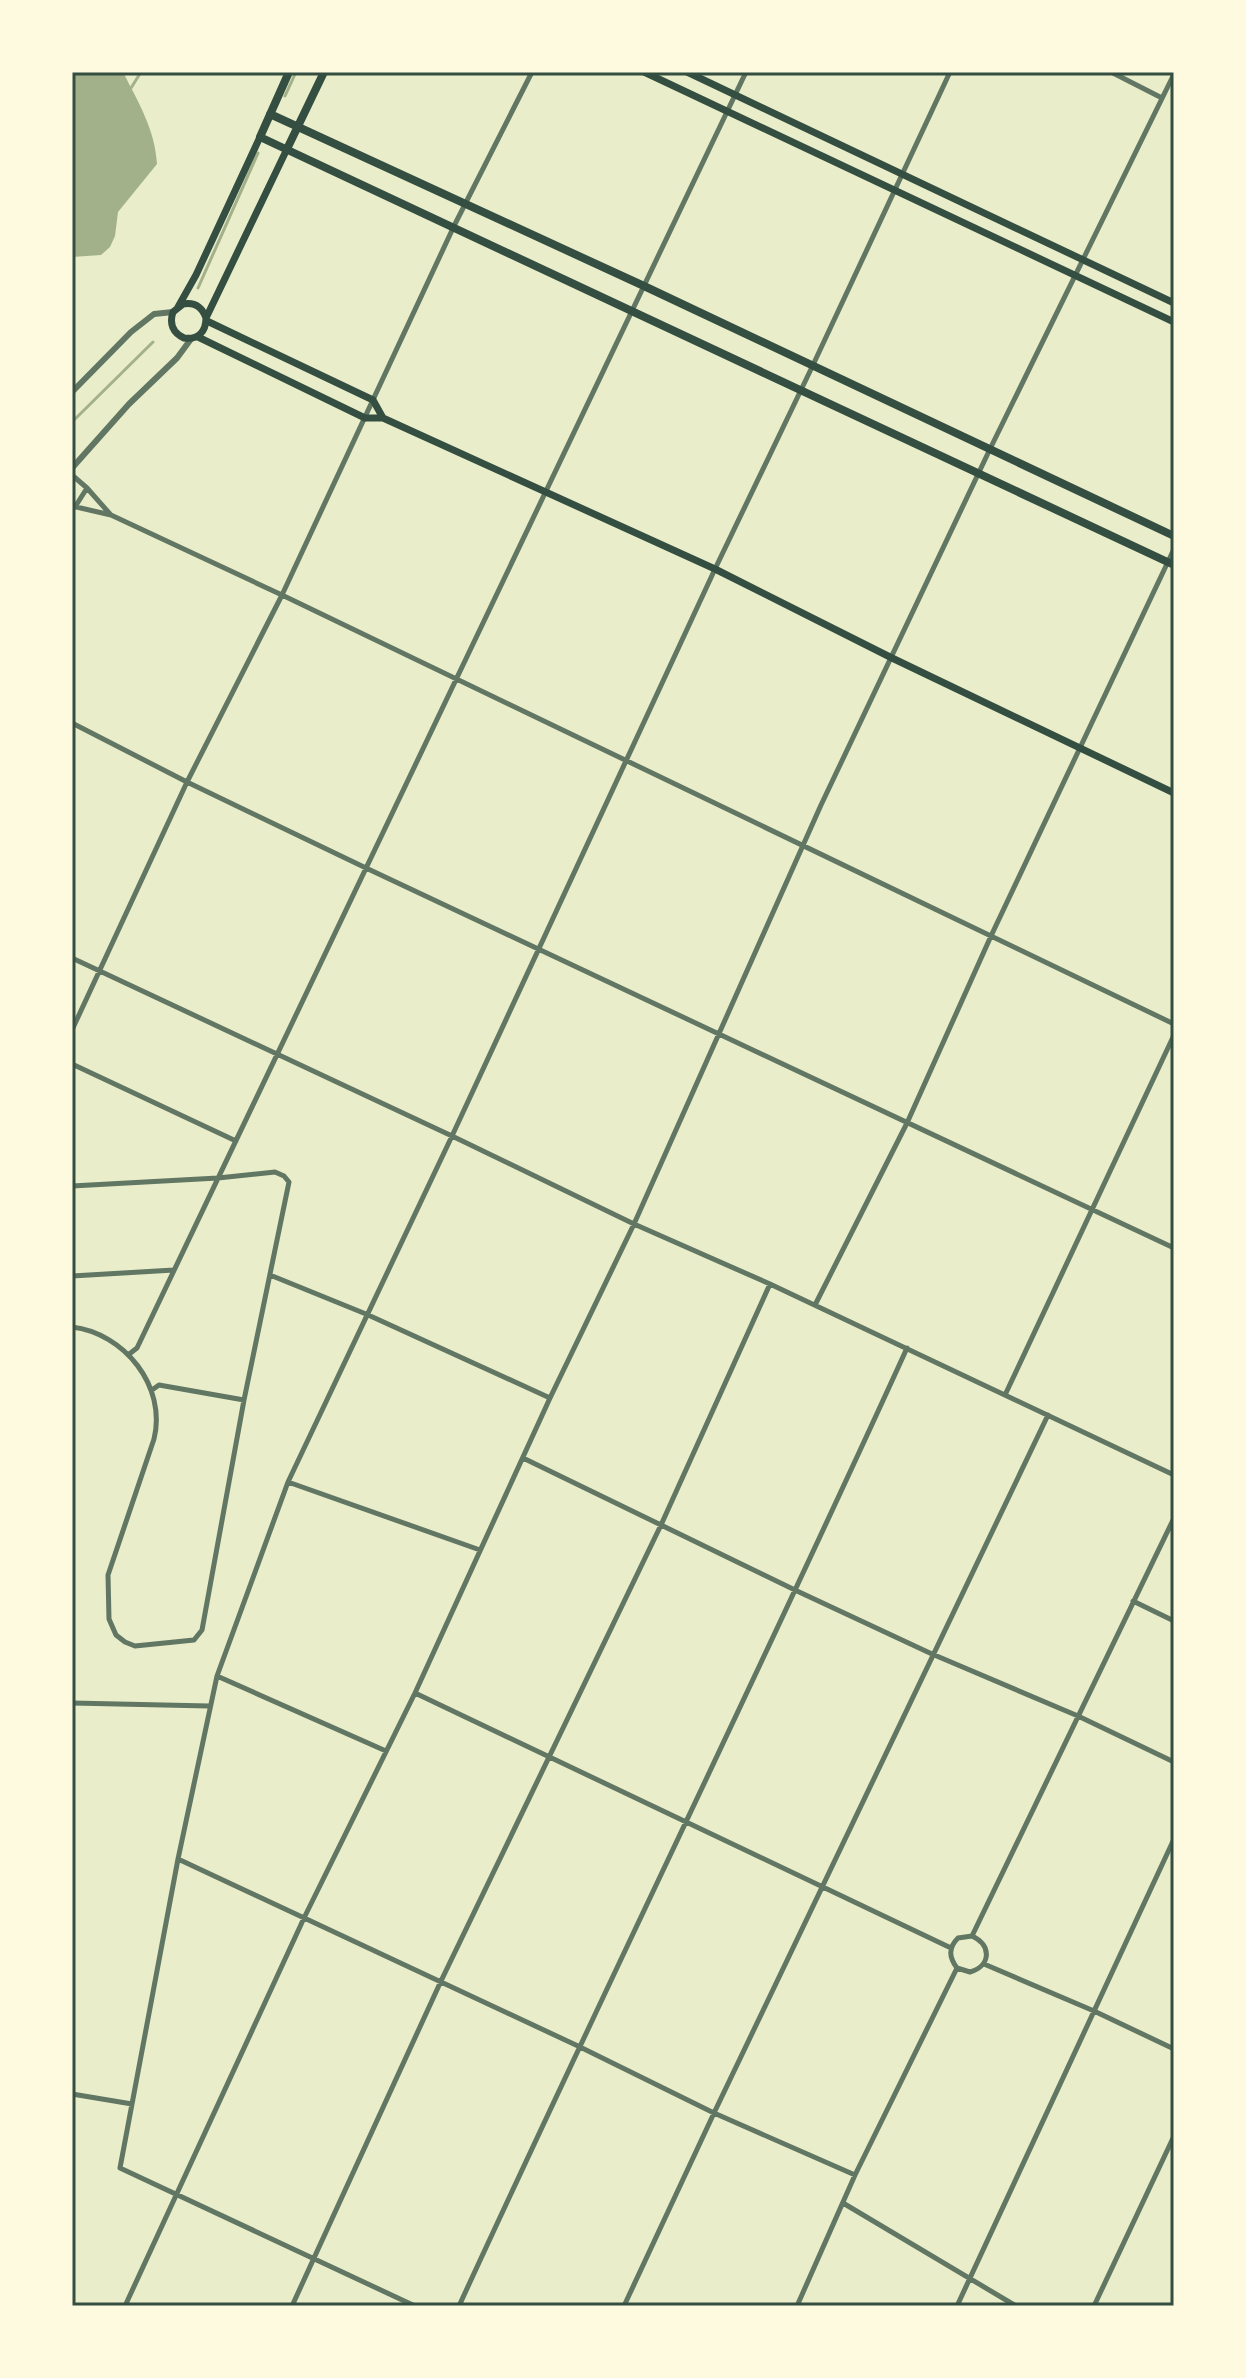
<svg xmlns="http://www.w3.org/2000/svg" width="1246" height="2378" viewBox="0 0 1246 2378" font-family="Jost,sans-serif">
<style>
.water{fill:#a3b18a}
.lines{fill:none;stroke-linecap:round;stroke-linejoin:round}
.stream{stroke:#a3b18a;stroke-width:3}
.minor{stroke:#617663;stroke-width:5}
.tertiary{stroke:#617663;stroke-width:6}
.secondary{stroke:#344e41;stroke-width:7}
.primary{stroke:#344e41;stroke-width:8}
.neatline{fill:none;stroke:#344e41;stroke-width:3}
</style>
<rect width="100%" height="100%" fill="#e9edc9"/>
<path class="water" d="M72 72H123C138 102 155 129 157 164L118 212 115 236 110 247 101 255 72 257Z"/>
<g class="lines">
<path class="stream" d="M131 88 141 72
M285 96 296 72
M198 288 258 153
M72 422 153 342"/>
<path class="minor" d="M1111 72 1162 98
M72 475 87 488 110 514
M72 506 111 515 282 595 1174 1024
M75 507 87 488
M72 723 187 782 366 868 1174 1248
M72 958 452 1136 634 1224 770 1284 1174 1475
M72 1030 187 782 282 595 454 226 532 72
M72 1064 236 1141
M72 1186 218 1178 275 1172 284 1176 289 1182 244 1400 202 1630 194 1640 135 1646 125 1642 116 1635 109 1619 108 1575 154 1439C167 1386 124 1333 72 1327
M270 1275 366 1314 550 1398
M72 1276 174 1270
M815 1305 907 1123 991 936 1174 549
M128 1355 137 1348 746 72
M152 1390 159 1385 244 1400
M1005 1395 1174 1035
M523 1458 797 1591 932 1654 1078 1716 1174 1762
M288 1482 480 1550
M1133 1601 1174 1621
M217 1676 386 1751
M415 1693 951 1948
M72 1703 209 1706
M178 1859 578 2046 714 2113 855 2175
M972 1936 1174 1518
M984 1964 1094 2011 1174 2049
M957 1968 970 1972C991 1966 992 1945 972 1936
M957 1968C949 1957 948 1948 958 1938L972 1936
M72 2094 132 2104
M843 2203 1016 2306
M125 2306 304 1918 415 1693 550 1398 634 1224 821 805 990 449 1174 74
M292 2306 441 1981 661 1525 770 1284
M415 2306 120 2168 178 1859 217 1676 288 1482 452 1136 715 569 813 365 950 72
M459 2306C606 1986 761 1669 907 1348
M624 2306 714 2113 1048 1415
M797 2306 855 2175 957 1968
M957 2306 1174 1839
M1094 2306 1174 2136"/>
<path class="tertiary" d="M72 392 131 332 154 314 173 312
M72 468 129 404 177 358 191 339"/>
<path class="secondary" d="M644 72 1174 322
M687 72 1174 303
M178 307 196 275 260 137
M206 318C202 307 195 302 183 304L173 312C169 324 173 333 184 338 198 340 206 332 206 318L287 149
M207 321 373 400 383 418
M198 337 365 418H383L715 569 892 658 1174 793"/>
<path class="primary" d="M289 72 260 137 1174 565
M270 114 644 286 1174 536
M287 149 324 72"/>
</g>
<rect width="1246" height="2378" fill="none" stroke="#fefae0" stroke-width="148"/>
<rect x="74" y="74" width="1098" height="2230" class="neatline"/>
</svg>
